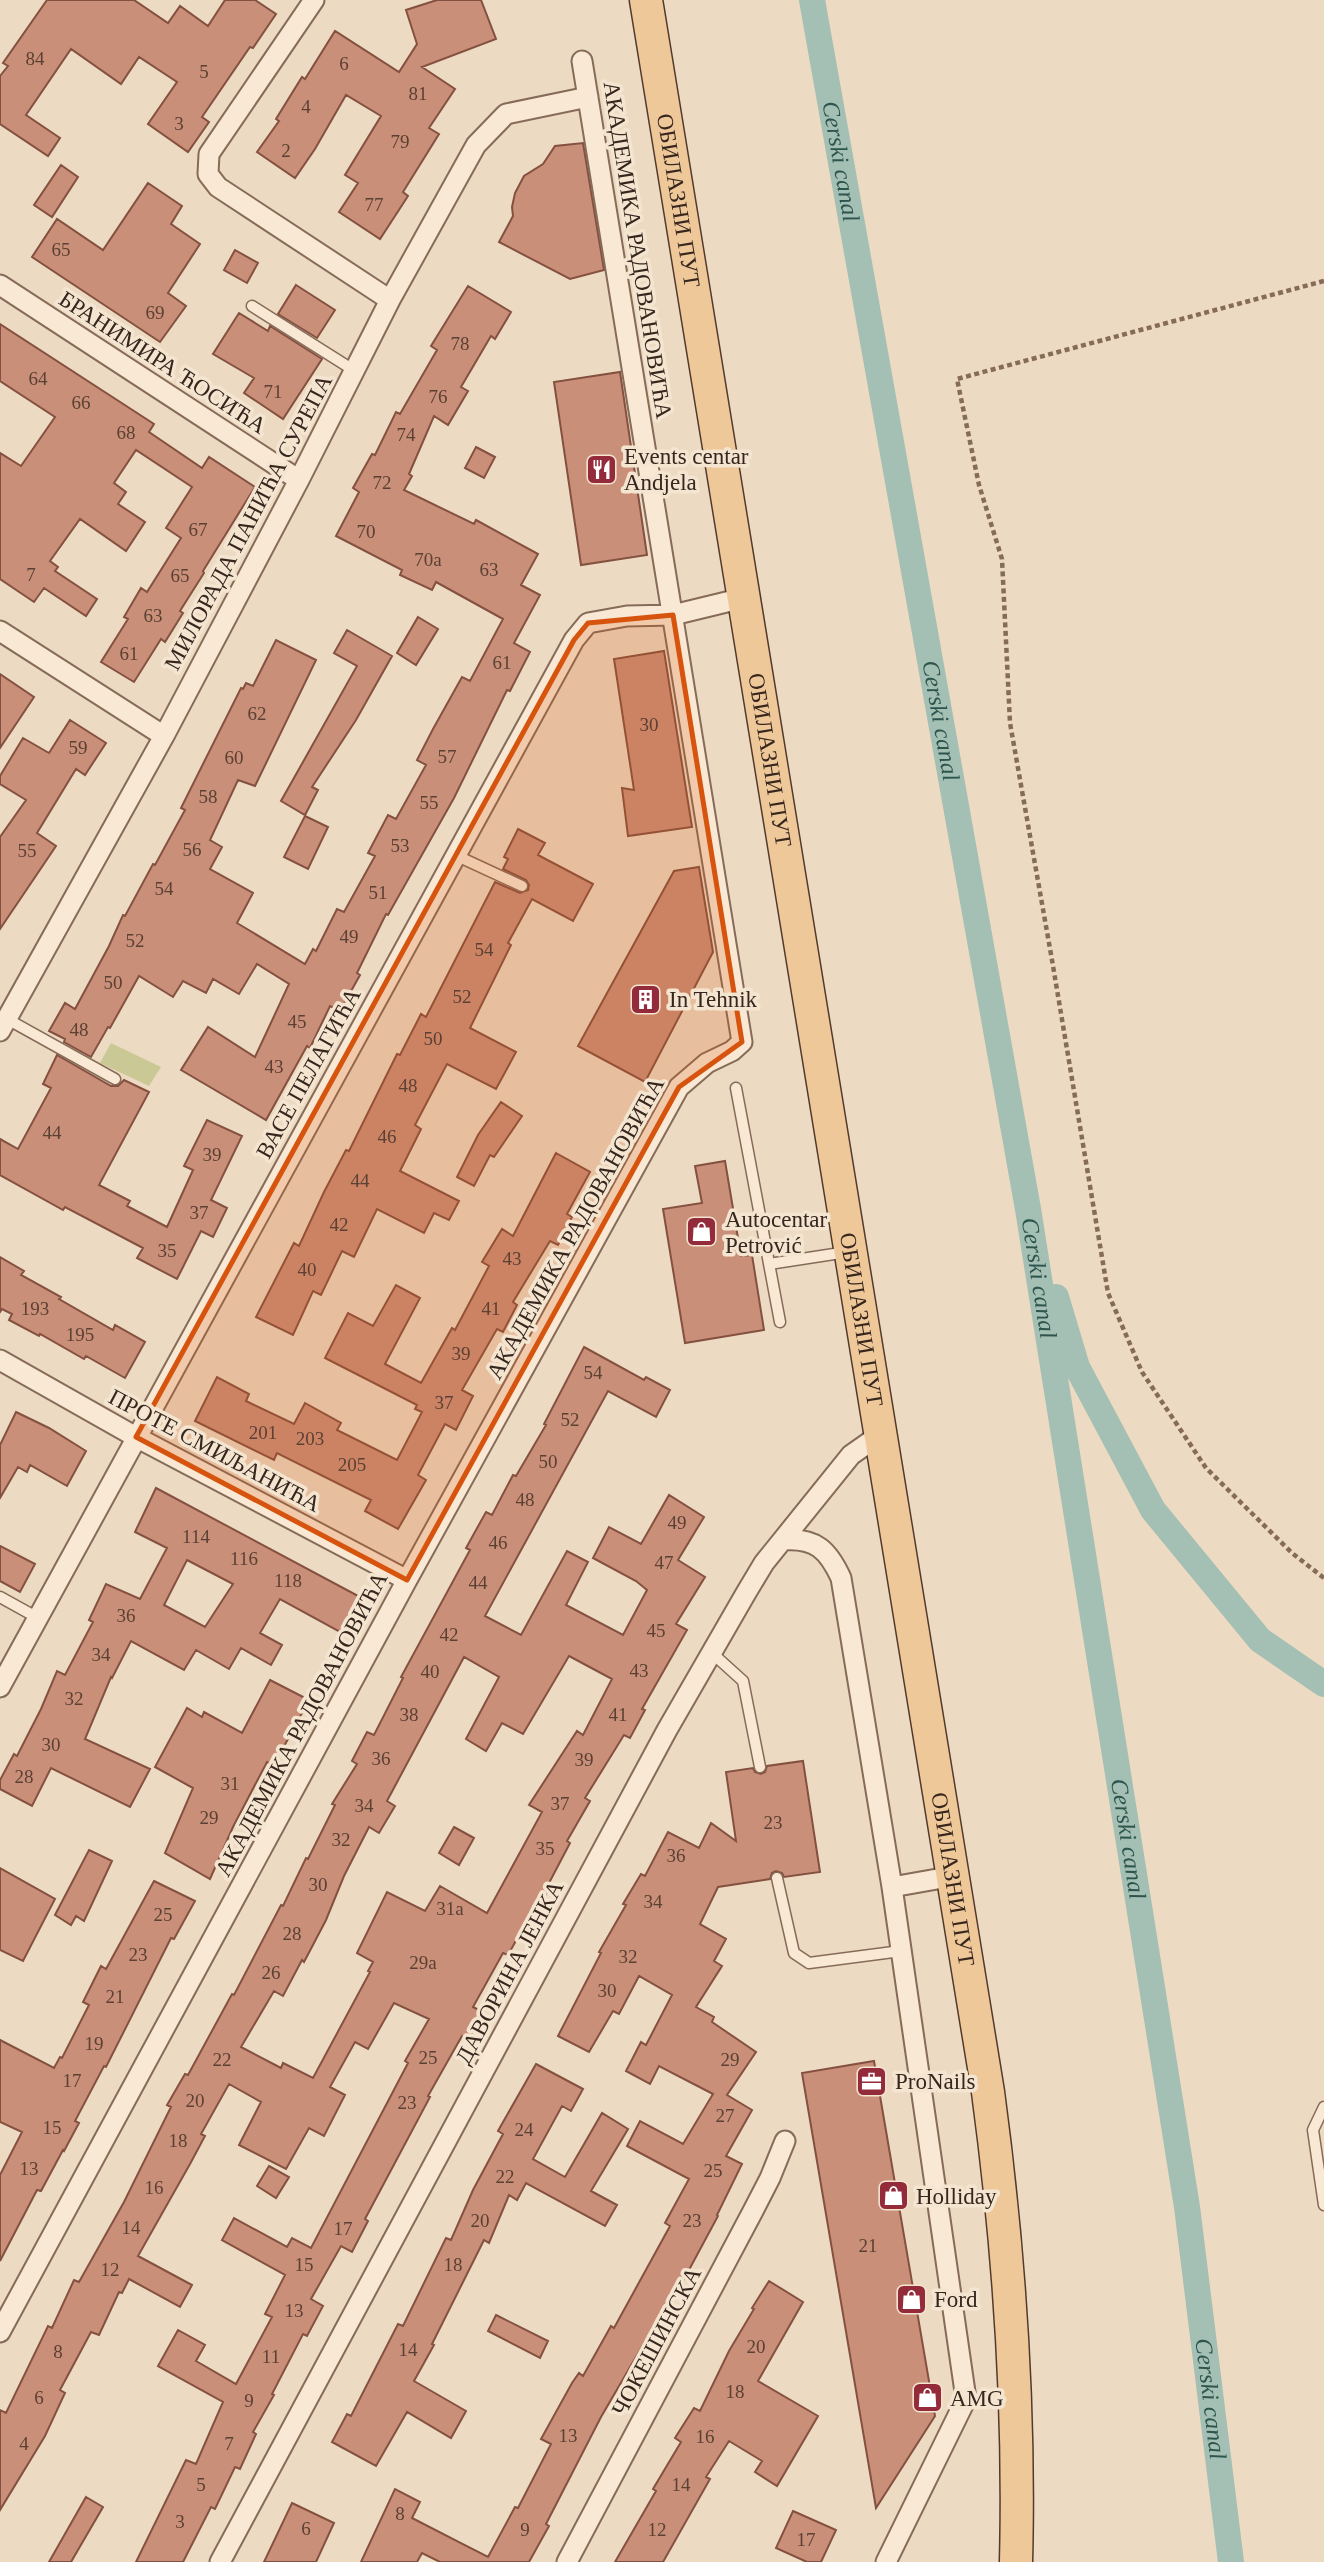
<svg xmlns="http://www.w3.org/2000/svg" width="1324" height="2562" viewBox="0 0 1324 2562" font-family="Georgia,serif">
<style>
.green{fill:#cac996}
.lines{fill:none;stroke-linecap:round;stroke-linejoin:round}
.canal{stroke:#a4bfb3;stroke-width:26}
.building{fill:#ca8f78;stroke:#845140;stroke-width:2;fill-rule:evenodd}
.lane-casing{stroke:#866b59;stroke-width:13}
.street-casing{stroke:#866b59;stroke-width:23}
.primary-casing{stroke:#533a2e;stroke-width:35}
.path{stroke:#866b59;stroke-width:4.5;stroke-dasharray:5 3.5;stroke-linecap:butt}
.lane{stroke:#f8e8d4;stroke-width:10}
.street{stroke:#f8e8d4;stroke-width:19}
.primary{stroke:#efc89a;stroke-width:32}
.marked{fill:#d6540e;fill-opacity:0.2;stroke:#d6540e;stroke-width:5;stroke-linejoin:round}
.labels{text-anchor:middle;stroke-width:7;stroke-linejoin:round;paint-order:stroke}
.number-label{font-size:19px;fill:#5b4034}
.street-label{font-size:23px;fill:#36261d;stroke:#f4e5d1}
.poi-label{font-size:23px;fill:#36261d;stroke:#f4e5d1;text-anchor:start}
.water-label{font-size:24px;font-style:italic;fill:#2d554d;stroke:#f4e5d1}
</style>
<rect width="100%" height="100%" fill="#eddac2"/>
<path class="green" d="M111 1043 161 1067 149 1086 100 1063Z"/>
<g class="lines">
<g class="canal">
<path id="s1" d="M812 0 1028 1209 1187 2207 1231 2562"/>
<path d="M1056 1297 1077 1367 1153 1510 1260 1640 1324 1684"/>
</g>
</g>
<path class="building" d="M47 0H134L168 23 180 6 208 26 225 0H255L276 14 253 48 250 47 202 117 209 122 188 152 148 124 177 82 139 57 121 84 71 49 26 115 60 138 48 156 0 124V76L8 66 3 63Z
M437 0H481L496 39 422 67 455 89 429 128 439 134 403 192 408 196 380 239 339 212 358 183 345 175 381 116 346 95 315 149 295 178 257 152 279 121 276 119 302 77 305 79 335 31 399 72 417 44 406 10Z
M583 143 604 270 570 279 499 242 513 216 512 207 515 193 524 176 543 164 555 146Z
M61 165 78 177 52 217 34 205Z
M148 183 182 206 171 224 200 244 168 293 186 306 160 342 32 257 57 219 103 250Z
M235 250 258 263 247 283 224 270Z
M296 285 335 310 317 338 278 314Z
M468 286 511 312 495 339 491 336 461 387 468 391 448 425 434 416 409 474 412 476 404 490 474 524 476 520 538 554 521 585 540 595 514 643 530 652 510 691 507 690 454 798 388 915 386 914 357 973 360 975 340 1011 330 1006 310 1048 307 1046 266 1120 181 1070 208 1027 255 1057 289 984 257 964 239 994 213 979 206 993 183 981 173 997 139 976 110 1028 108 1027 91 1057 64 1042 65 1039 49 1031 65 1003 75 1009 109 946 123 915 125 916 153 864 155 865 185 810 181 808 241 688 243 689 246 683 253 686 276 640 316 660 255 786 238 780 210 840 222 847 210 869 253 893 237 923 305 964 313 949 316 951 337 909 344 912 375 856 368 853 388 815 396 819 426 765 417 760 433 729 462 677 470 681 503 619 436 582 432 590 400 575 402 570 336 536 359 492 353 488 372 454 375 455 396 412 400 414 437 350 431 346Z
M239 313 268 331 270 326 322 359 283 419 244 393 254 378 213 354Z
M0 324 154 424 149 432 202 468 209 457 255 487 203 571 204 573 180 611 183 613 165 642 161 639 134 682 101 662 128 619 124 617 141 588 147 592 181 538 166 528 192 487 136 450 114 483 126 492 118 504 145 522 126 551 80 519 50 561 58 567 55 571 97 599 86 616 44 588 34 602 0 579V453L21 466 55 417 0 381Z
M620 372 647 555 581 565 554 382Z
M476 447 495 457 484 478 465 468Z
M418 617 438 629 416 665 397 653Z
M347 630 392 656 356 720 312 787 318 790 305 815 281 801 357 666 334 653Z
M664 651 692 827 628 836 622 788 634 790 614 659Z
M0 674 34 697 0 748Z
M70 720 106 743 85 775 76 769 37 833 56 846 0 929V837L26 800 0 784V776L23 738 49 753Z
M305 816 328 827 308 869 284 857Z
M518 829 545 843 538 855 593 884 573 921 532 899 508 943 511 945 470 1028 516 1052 496 1089 447 1064 415 1125 421 1129 400 1171 459 1201 449 1220 434 1213 424 1233 377 1209 354 1257 342 1251 321 1295 313 1291 293 1335 256 1317 294 1243 299 1246 324 1192 346 1150 349 1151 397 1054 400 1055 421 1014 426 1017 495 882 520 893 528 890 529 885 526 880 503 869 508 859 504 857Z
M699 867 713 952 645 1082 578 1046 674 871Z
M57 1055 111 1086H118L124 1080 149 1092 99 1185 130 1201 127 1206 167 1227 193 1170 184 1166 207 1120 242 1136 211 1200 227 1208 213 1237 201 1231 177 1279 137 1258 143 1248 65 1207 63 1210 0 1175V1139L18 1149 51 1088 43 1084Z
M501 1102 522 1116 494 1157 490 1155 474 1186 457 1177 478 1135Z
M556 1153 590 1172 567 1214 572 1217 558 1245 550 1241 513 1302 517 1305 503 1332 497 1329 462 1390 473 1396 456 1430 445 1424 418 1475 426 1480 398 1529 365 1511 371 1500 277 1453 274 1460 195 1421 217 1377 249 1394 246 1401 294 1424 305 1403 341 1423 337 1430 397 1460 422 1412 415 1409 417 1405 325 1358 348 1313 373 1326 396 1285 420 1298 385 1364 421 1383 452 1328 455 1330 489 1266 482 1262 502 1229 513 1236Z
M725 1161 741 1256 752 1255 764 1330 685 1343 663 1209 702 1203 695 1166Z
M0 1257 24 1271 21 1275 61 1297 59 1299 113 1330 115 1325 145 1342 125 1378 86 1356 84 1359 40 1334 39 1336 9 1320 12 1314 2 1309 0 1312Z
M584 1347 644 1380 646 1377 670 1390 656 1417 608 1391 485 1616 521 1635 567 1551 588 1562 566 1605 623 1635 647 1590 636 1581 593 1558 609 1527 641 1544 669 1495 704 1517 678 1560 705 1577 676 1624 687 1630 642 1709 645 1710 630 1738 624 1735 585 1798 590 1801 567 1841 570 1843 549 1883 551 1884 537 1912 533 1910 508 1955 503 1953 473 2007 483 2012 468 2040 462 2036 428 2096 430 2097 365 2219 368 2221 352 2252 341 2246 311 2299 323 2306 307 2336 303 2334 272 2394 274 2395 253 2432 256 2434 240 2469 235 2467 215 2509 211 2507 183 2562H136L186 2460 196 2464 223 2402 158 2366 178 2330 205 2345 196 2361 236 2384 272 2317 265 2314 285 2275 222 2240 234 2218 287 2247 292 2238 311 2248 408 2063 405 2061 429 2019 394 2003 368 2049 355 2042 330 2087 345 2095 324 2136 309 2128 286 2169 239 2145 261 2102 229 2084 201 2134 205 2136 190 2164 138 2256 192 2285 180 2307 129 2279 122 2293 119 2292 99 2335 91 2332 60 2390 65 2393 45 2436 0 2510V2410L6 2413 48 2326 52 2328 74 2280 79 2282 124 2202 171 2107 167 2105 185 2074 188 2075 232 1994 234 1995 281 1905 283 1906 306 1858 308 1859 335 1805 332 1804 357 1764 352 1761 367 1732 374 1735 403 1678 401 1677 470 1550 466 1548 486 1512 492 1515 513 1475 516 1476 546 1425 544 1424ZM569 1656 612 1679 583 1735 577 1731 529 1805 542 1812 487 1913 440 1886 425 1911 387 1892 357 1953 373 1962 368 1971 370 1972 313 2078 283 2063 281 2068 241 2047 274 1991 283 1996 302 1960 304 1962 326 1920 344 1876 369 1827 379 1833 395 1806 387 1801 464 1657 499 1677 466 1739 486 1751 502 1723 523 1734Z
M16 1412 49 1428 86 1451 67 1486 30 1465 27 1472 18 1467 0 1498V1445Z
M156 1488 360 1597 340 1632 280 1599 260 1633 282 1645 271 1665 241 1648 229 1669 196 1650 184 1670 131 1641 112 1678 111 1677 85 1739 150 1769 130 1807 51 1768 32 1806 0 1789V1780L14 1754 17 1756 41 1709 57 1671 65 1675 93 1622 89 1620 106 1584 140 1599 167 1548 135 1532ZM187 1560 233 1584 205 1627 164 1605Z
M0 1546 35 1564 20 1592 0 1581Z
M270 1680 309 1700 274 1765 267 1762 233 1827 210 1879 165 1853 193 1788 155 1767 187 1708 202 1717 204 1712 242 1733Z
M803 1761 820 1872 784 1877 782 1873 776 1871 772 1873 770 1879 718 1887 700 1924 726 1939 714 1961 722 1966 696 2007 714 2017 712 2022 756 2052 727 2095 752 2110 726 2156 742 2164 717 2215 718 2216 668 2309 653 2335 650 2333 601 2417 546 2524 549 2526 529 2562H440L422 2553 417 2562H361L395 2489 420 2502 412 2518 488 2557 515 2507 518 2508 551 2444 541 2439 572 2383 579 2373 583 2376 611 2326 614 2328 670 2226 665 2223 689 2179 627 2146 640 2121 683 2144 713 2094 659 2066 650 2084 626 2071 641 2042 646 2045 672 1995 639 1976 619 2014 613 2011 589 2052 558 2036 601 1953 599 1952 626 1905 623 1904 641 1874 645 1876 668 1832 699 1848 711 1823 736 1841 726 1772 753 1768 755 1772 761 1774 765 1772 767 1766Z
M454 1827 474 1838 459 1865 439 1853Z
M89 1850 112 1861 84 1921 76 1916 71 1925 55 1915Z
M0 1868 55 1899 23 1961 0 1950Z
M154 1881 195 1901 174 1939 171 1938 106 2067 104 2066 75 2121 79 2123 64 2151 63 2150 41 2191 37 2190 0 2261V2175L22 2132 0 2122V2040L54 2068 60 2057 62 2058 89 2005 83 2002 101 1966 106 1969Z
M874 2061 935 2416 876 2508 802 2073Z
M536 2064 583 2089 571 2111 562 2106 533 2159 565 2177 602 2113 628 2129 591 2191 617 2205 605 2226 526 2183 517 2200 509 2195 489 2243 484 2240 432 2344 434 2345 414 2381 466 2411 451 2438 407 2412 376 2466 332 2442 347 2414 351 2416 398 2324 403 2326 446 2238 451 2240 473 2190 503 2134 498 2131Z
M269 2166 289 2177 276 2198 257 2186Z
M769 2281 803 2302 758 2381 818 2416 777 2486 755 2472 762 2461 729 2441 706 2477 710 2479 663 2562H615L656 2491 653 2489 681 2442 675 2438 694 2408 700 2411 729 2351 754 2309 752 2308Z
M496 2315 548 2341 540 2358 488 2331Z
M86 2497 103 2507 71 2562H49Z
M292 2503 334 2523 316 2562H264Z
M793 2511 836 2530 821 2562H807L776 2548Z"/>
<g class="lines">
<defs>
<path id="lane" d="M252 306 355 371
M455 855 522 886
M7 1019 115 1079
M736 1088 780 1322
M769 1264 847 1252
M0 1597 38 1618
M712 1653 743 1681 760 1767
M777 1878 794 1953 809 1963 901 1951
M1324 2107 1313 2130 1324 2205"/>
<path id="street" d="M314 0 209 154 208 174 218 187 390 300
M0 285 299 480
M0 631 164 736
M0 1031 164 736 299 480 390 300 476 145 506 114 588 97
M0 1360 136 1437 407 1580
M784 1540C816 1538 828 1550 841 1578L892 1887
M0 1687 574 640 588 623 627 616 673 615 743 598
M0 2332 407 1580 679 1087 707 1063 732 1051 742 1042 582 61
M220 2562 667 1730 746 1593 764 1563 851 1455 881 1434
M567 2562 753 2211 770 2178 785 2141
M886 2562 966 2399 892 1887 954 1876"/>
<g id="primary">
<path id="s2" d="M646 0 988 2092C1009 2248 1020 2404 1016 2562"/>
</g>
</defs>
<use href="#lane" class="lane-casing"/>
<use href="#street" class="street-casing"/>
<use href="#primary" class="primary-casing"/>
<path class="path" d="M1324 281 957 379 979 485 1002 559 1010 723 1052 960 1108 1293 1142 1372 1206 1468 1292 1553 1324 1578"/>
<use href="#lane" class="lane"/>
<use href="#street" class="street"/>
<use href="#primary" class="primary"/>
</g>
<path class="marked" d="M673 615 742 1042 679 1087 407 1580 136 1437 574 640 588 623Z"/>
<defs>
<symbol id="restaurant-square" viewBox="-11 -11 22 22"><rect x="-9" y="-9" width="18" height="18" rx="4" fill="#932b3b" stroke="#f4e5d1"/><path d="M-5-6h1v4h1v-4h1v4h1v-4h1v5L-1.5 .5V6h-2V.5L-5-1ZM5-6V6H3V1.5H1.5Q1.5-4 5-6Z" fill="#fff"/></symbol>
<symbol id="building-square" viewBox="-11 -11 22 22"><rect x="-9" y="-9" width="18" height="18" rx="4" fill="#932b3b" stroke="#f4e5d1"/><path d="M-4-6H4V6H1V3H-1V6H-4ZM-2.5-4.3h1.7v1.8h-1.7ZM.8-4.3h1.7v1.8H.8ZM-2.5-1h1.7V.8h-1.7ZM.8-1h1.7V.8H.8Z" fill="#fff"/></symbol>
<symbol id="shop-square" viewBox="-11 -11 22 22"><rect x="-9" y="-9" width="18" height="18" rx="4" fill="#932b3b" stroke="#f4e5d1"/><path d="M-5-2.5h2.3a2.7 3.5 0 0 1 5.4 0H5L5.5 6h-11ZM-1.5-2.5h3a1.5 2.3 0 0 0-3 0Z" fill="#fff"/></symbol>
<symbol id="office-square" viewBox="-11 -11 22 22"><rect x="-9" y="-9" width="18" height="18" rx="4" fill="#932b3b" stroke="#f4e5d1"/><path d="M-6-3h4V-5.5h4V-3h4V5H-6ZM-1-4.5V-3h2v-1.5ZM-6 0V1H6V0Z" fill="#fff"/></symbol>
</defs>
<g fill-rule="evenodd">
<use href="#restaurant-square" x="584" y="452" width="35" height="35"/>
<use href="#building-square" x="628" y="982" width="35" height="35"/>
<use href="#shop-square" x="684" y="1214" width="35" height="35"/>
<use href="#office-square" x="854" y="2064" width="35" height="35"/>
<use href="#shop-square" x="876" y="2178" width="35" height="35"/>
<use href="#shop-square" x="894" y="2282" width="35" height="35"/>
<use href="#shop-square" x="910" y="2380" width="35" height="35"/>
</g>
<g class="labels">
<g class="number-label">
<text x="35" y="65">84</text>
<text x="344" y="70">6</text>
<text x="204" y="78">5</text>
<text x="418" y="100">81</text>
<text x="306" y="113">4</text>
<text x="179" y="130">3</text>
<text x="400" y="148">79</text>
<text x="286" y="157">2</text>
<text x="374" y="211">77</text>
<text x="61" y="256">65</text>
<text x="155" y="319">69</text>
<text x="460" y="350">78</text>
<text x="38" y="385">64</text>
<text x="273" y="398">71</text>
<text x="438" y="403">76</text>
<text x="81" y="409">66</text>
<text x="126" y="439">68</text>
<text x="406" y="441">74</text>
<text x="382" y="489">72</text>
<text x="198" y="536">67</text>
<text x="366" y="538">70</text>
<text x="428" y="566">70a</text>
<text x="489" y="576">63</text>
<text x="31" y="581">7</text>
<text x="180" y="582">65</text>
<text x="153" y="622">63</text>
<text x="129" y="660">61</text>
<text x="502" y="669">61</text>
<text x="257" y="720">62</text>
<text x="649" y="731">30</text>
<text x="78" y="754">59</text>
<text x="447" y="763">57</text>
<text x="234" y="764">60</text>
<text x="208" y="803">58</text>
<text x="429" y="809">55</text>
<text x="400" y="852">53</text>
<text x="192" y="856">56</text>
<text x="27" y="857">55</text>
<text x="164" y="895">54</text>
<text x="378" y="899">51</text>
<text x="349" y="943">49</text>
<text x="135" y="947">52</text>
<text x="484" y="956">54</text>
<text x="113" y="989">50</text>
<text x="462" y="1003">52</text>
<text x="297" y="1028">45</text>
<text x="79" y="1036">48</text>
<text x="433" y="1045">50</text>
<text x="274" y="1073">43</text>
<text x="408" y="1092">48</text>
<text x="52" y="1139">44</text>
<text x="387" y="1143">46</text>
<text x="212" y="1161">39</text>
<text x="360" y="1187">44</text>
<text x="199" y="1219">37</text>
<text x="339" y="1231">42</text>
<text x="167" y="1257">35</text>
<text x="512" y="1265">43</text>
<text x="307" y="1276">40</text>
<text x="35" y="1315">193</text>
<text x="491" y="1315">41</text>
<text x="80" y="1341">195</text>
<text x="461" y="1360">39</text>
<text x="593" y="1379">54</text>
<text x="444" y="1409">37</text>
<text x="570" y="1426">52</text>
<text x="263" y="1439">201</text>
<text x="310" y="1445">203</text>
<text x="548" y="1468">50</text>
<text x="352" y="1471">205</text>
<text x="525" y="1506">48</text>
<text x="677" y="1529">49</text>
<text x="196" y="1543">114</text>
<text x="498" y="1549">46</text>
<text x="244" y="1565">116</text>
<text x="664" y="1569">47</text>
<text x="288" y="1587">118</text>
<text x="478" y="1589">44</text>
<text x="126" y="1622">36</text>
<text x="656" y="1637">45</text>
<text x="449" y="1641">42</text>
<text x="101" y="1661">34</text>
<text x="639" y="1677">43</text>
<text x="430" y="1678">40</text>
<text x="74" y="1705">32</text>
<text x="409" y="1721">38</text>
<text x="618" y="1721">41</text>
<text x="51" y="1751">30</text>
<text x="381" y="1765">36</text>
<text x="584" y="1766">39</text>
<text x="24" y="1783">28</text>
<text x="230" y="1790">31</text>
<text x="560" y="1810">37</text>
<text x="364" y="1812">34</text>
<text x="209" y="1824">29</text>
<text x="773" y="1829">23</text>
<text x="341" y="1846">32</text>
<text x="545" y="1855">35</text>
<text x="676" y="1862">36</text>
<text x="318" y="1891">30</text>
<text x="653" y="1908">34</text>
<text x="450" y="1915">31a</text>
<text x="163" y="1921">25</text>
<text x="292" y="1940">28</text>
<text x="138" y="1961">23</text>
<text x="628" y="1963">32</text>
<text x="423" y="1969">29a</text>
<text x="271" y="1979">26</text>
<text x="607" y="1997">30</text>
<text x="115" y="2003">21</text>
<text x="94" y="2050">19</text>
<text x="428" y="2064">25</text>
<text x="222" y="2066">22</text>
<text x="730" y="2066">29</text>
<text x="72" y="2087">17</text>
<text x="195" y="2107">20</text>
<text x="407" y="2109">23</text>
<text x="725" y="2122">27</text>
<text x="52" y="2134">15</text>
<text x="524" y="2136">24</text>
<text x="178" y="2147">18</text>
<text x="29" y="2175">13</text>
<text x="713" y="2177">25</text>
<text x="505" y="2183">22</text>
<text x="154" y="2194">16</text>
<text x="480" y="2227">20</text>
<text x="692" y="2227">23</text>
<text x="131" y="2234">14</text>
<text x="343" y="2235">17</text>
<text x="868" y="2252">21</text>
<text x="304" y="2271">15</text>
<text x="453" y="2271">18</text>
<text x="110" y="2276">12</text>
<text x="294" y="2317">13</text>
<text x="756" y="2353">20</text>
<text x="408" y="2356">14</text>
<text x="58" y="2358">8</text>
<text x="271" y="2363">11</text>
<text x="735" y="2398">18</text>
<text x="39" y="2404">6</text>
<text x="249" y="2407">9</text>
<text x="568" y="2442">13</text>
<text x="705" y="2443">16</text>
<text x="24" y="2450">4</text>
<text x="229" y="2450">7</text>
<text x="201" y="2491">5</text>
<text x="681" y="2491">14</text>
<text x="400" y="2520">8</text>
<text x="180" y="2528">3</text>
<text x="306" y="2535">6</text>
<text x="525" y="2536">9</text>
<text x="657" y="2536">12</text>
<text x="806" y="2546">17</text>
</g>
<g class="street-label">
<text dy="8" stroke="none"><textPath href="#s2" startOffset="203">ОБИЛАЗНИ ПУТ</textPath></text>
<text transform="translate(638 250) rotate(81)" y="8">АКАДЕМИКА РАДОВАНОВИЋА</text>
<text transform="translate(163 362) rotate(33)" y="8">БРАНИМИРА ЋОСИЋА</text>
<text transform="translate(248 522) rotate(-62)" y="8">МИЛОРАДА ПАНИЋА СУРЕПА</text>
<text dy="8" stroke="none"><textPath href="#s2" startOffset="770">ОБИЛАЗНИ ПУТ</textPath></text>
<text transform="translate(308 1073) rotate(-61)" y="8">ВАСЕ ПЕЛАГИЋА</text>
<text transform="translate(575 1228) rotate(-61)" y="8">АКАДЕМИКА РАДОВАНОВИЋА</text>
<text dy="8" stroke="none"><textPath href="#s2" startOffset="1337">ОБИЛАЗНИ ПУТ</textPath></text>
<text transform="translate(215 1450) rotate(28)" y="8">ПРОТЕ СМИЉАНИЋА</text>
<text transform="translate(301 1724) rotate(-62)" y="8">АКАДЕМИКА РАДОВАНОВИЋА</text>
<text dy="8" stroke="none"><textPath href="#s2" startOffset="1904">ОБИЛАЗНИ ПУТ</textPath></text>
<text transform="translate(509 1972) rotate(-62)" y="8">ДАВОРИНА ЈЕНКА</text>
<text transform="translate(656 2341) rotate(-62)" y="8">ЧОКЕШИНСКА</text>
</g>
<g class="poi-label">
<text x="624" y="464">Events centar<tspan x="624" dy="26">Andjela</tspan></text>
<text x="669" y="1007">In Tehnik</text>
<text x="725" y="1227">Autocentar<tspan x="725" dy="26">Petrović</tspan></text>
<text x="895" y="2089">ProNails</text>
<text x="916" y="2204">Holliday</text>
<text x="934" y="2307">Ford</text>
<text x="950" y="2406">AMG</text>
</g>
<g class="water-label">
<text dy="8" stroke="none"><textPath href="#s1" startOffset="164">Cerski canal</textPath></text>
<text dy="8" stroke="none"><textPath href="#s1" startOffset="732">Cerski canal</textPath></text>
<text dy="8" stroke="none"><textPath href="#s1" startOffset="1298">Cerski canal</textPath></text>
<text dy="8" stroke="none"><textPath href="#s1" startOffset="1866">Cerski canal</textPath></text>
<text dy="8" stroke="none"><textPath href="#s1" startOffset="2432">Cerski canal</textPath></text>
</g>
</g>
</svg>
